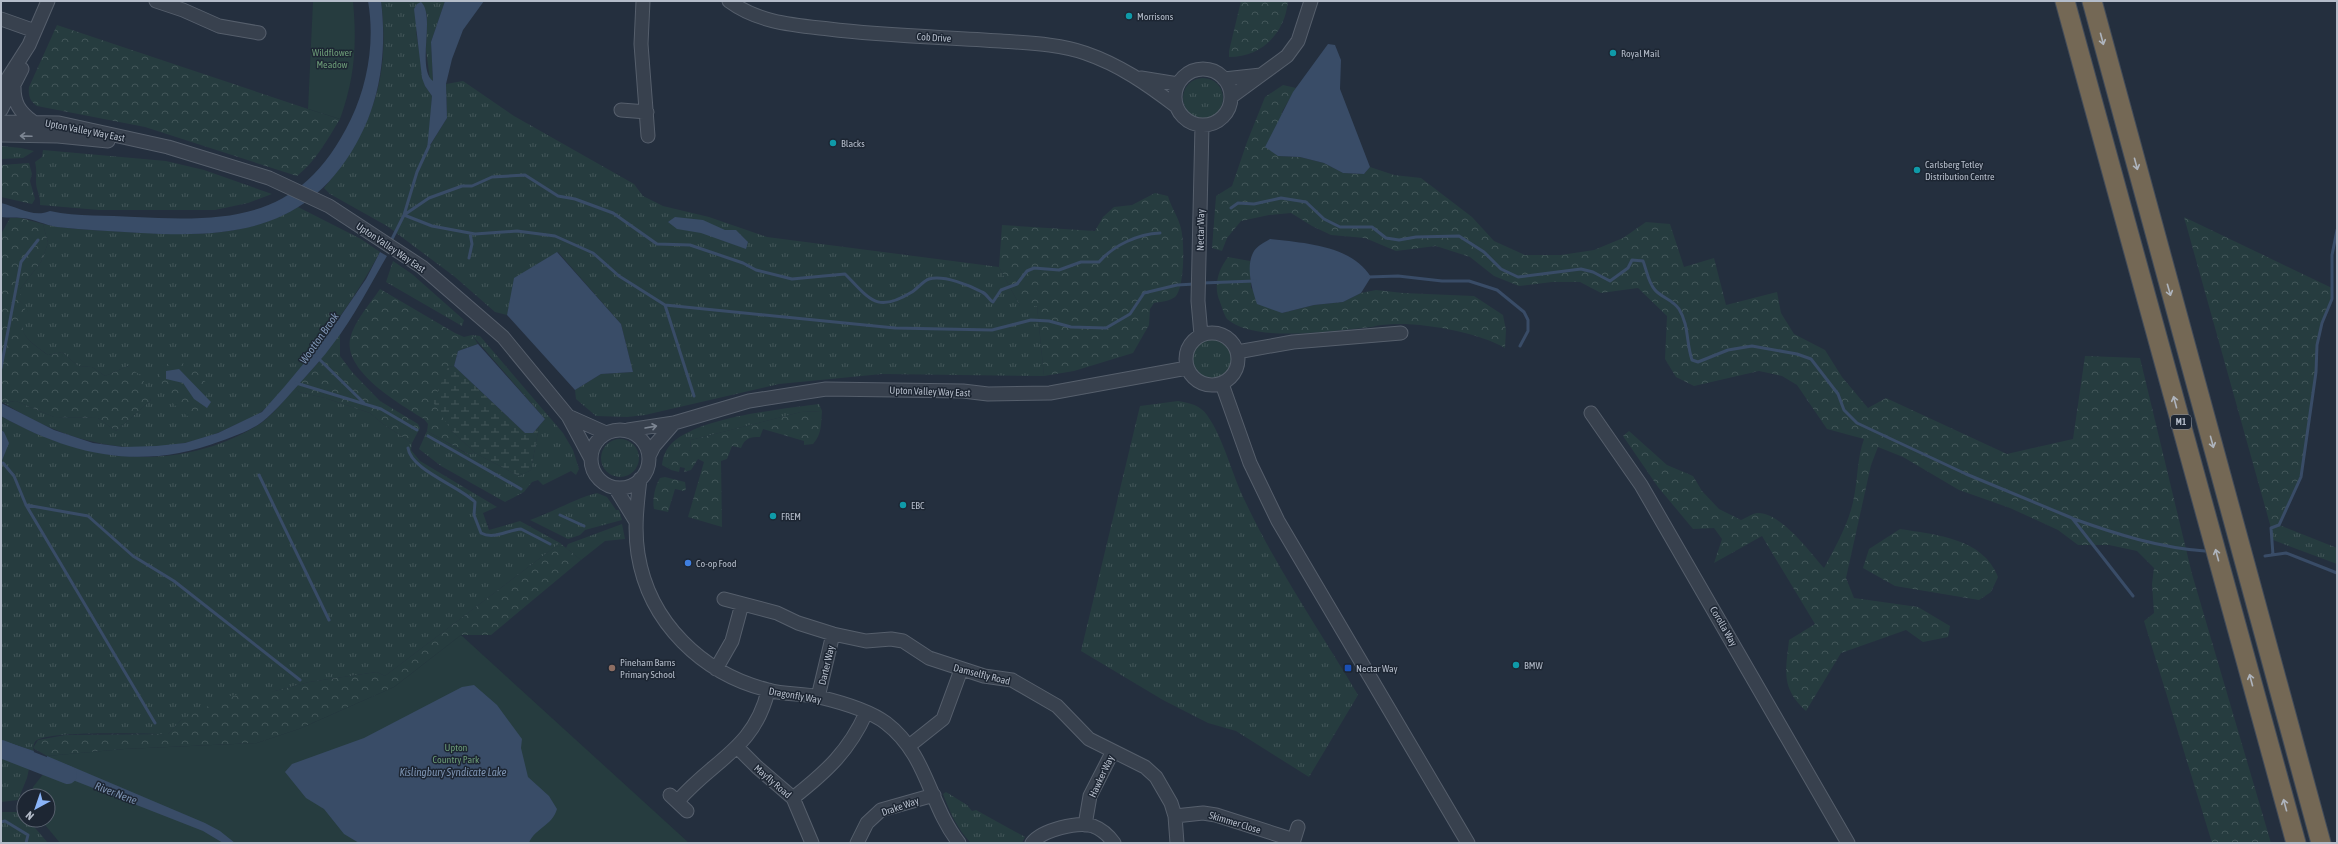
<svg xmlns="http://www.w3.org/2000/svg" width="2338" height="844" viewBox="0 0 2338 844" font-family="'Asap Condensed',sans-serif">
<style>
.grass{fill:url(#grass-tufts)}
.forest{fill:url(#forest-crowns)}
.wetland{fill:url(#wetland-marsh)}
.park{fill:#263c3f}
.water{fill:#394c67}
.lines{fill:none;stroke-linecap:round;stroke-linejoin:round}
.stream{stroke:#394c67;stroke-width:3}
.river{stroke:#394c67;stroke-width:18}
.minor-casing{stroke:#565f6c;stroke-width:15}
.highway-casing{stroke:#434c59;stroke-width:21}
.minor{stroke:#38414e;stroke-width:13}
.highway{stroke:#746855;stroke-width:19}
.oneway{stroke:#aeb4bd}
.oneway2{stroke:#7c8592}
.culture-dot{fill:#0f9aa8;stroke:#1d2633;stroke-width:1.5}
.shop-dot{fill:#3f7fe0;stroke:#1d2633;stroke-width:1.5}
.education-dot{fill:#8d6e63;stroke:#1d2633;stroke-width:1.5}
.transit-dot{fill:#1a4fb4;stroke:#1d2633;stroke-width:1.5}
.labels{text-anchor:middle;stroke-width:3;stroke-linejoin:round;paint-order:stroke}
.shield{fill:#1d2633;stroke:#878f9c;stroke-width:1}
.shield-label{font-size:9px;font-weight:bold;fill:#b4bcc9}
.poi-label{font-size:10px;fill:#b4bcc9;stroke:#1d2633;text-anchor:start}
.street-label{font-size:10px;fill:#b4bcc9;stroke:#1d2633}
.park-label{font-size:10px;fill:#6b9a76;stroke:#1d2633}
.water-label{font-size:11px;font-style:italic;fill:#7c92b1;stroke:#1d2633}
</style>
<defs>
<pattern id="grass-tufts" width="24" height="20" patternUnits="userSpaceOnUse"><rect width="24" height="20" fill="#263c3f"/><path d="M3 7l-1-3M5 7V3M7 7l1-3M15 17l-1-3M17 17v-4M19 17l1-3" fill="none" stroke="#435659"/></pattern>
<pattern id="forest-crowns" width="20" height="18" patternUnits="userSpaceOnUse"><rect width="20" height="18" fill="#263c3f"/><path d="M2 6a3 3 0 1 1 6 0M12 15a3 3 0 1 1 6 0" fill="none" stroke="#435659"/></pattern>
<pattern id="wetland-marsh" width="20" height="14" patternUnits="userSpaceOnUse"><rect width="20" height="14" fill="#263c3f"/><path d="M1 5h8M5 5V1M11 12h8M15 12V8" fill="none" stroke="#435659"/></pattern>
</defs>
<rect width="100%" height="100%" fill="#242f3e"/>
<path class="grass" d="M381 1H445L431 42 433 82 430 80 426 50 427 13 416 32 425 86 432 96 428 149 447 118 446 84 463 81 514 116 634 184 643 196 663 206 709 217 767 237 999 267 1020 306H1037L1044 376 882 374 779 384 645 415 627 417 596 416 576 399 575 390 601 374 633 372 621 324 558 252 515 278 507 315 495 312 455 277 387 226 330 194 324 188C372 130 391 77 381 1Z
M1183 98a20 20 0 1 1 40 0a20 20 0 1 1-40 0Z
M1 146 21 148 34 151 23 158 1 159Z
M43 150 166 161 204 170 272 194 248 203 215 210H99L40 205C41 196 36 190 36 182 36 175 37 170 35 162L42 157Z
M298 207 361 239 380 252C356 297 326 337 294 376 284 388 273 403 261 412 253 418 241 422 231 427 153 464 75 448 4 403L16 401 54 417 98 418 116 431 151 400 128 366 105 376 92 367 78 366 62 352 48 355C27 339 16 335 25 306L20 301V289L41 262 48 243 43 224C70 230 98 230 126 232 185 235 245 239 298 207Z
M393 261 412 274 464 320 462 326 386 282Z
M472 335 480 336 563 433 573 450 579 469 576 475 571 471 543 485 538 480 532 482 524 492 505 502 441 466 419 449 427 431 467 454 475 453 519 476 531 470 539 426 545 419Z
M1191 360a21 21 0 1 1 42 0a21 21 0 1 1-42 0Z
M296 387 299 392 325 398 370 413 383 424 412 443 411 450 420 461 497 507 483 513 489 530 520 521 560 543 385 676 377 672 309 682 275 691 181 720 168 734C143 734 56 730 37 740 34 742 34 745 33 748L34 751 1 740V465L4 432 1 430V416C81 461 172 475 255 427 271 418 284 400 296 387Z
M1178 401C1190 403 1200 405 1207 415 1224 439 1232 475 1245 501 1277 569 1320 631 1358 695L1309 777 1236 731 1208 723 1163 700 1081 651 1140 406Z
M819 404 822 411 801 412 691 440 690 450 668 467 671 470 662 465C663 456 666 449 672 443 700 417 782 409 819 404Z
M601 458a19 19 0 1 1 38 0a19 19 0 1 1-38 0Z
M597 493 607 497 616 510H619L622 520 585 530 580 535 568 539 530 520C553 512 574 499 597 493Z
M622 524 625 539 605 541 581 560 566 548 568 544Z
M2279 525 2337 548V564L2273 540 2271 528Z
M1 753 30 764 27 778 18 800 1 802Z
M946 792 967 805 972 811 976 810 1025 837 1022 843H971C957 829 950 812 943 794Z
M1 812H17L24 817V820L30 822 48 843H1Z"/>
<path class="forest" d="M1241 1H1288C1285 33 1262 57 1229 57V51Z
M57 25 308 109 340 119C327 140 316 161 297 176L145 127 37 106C30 101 28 96 29 87Z
M1283 85 1296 88 1282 112 1278 156 1300 157 1324 163 1343 173 1364 174 1370 167 1394 175 1421 178 1472 217 1494 241 1525 255H1561L1594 250 1623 238 1646 222 1670 224 1684 267 1714 258 1726 305 1777 292 1781 313 1794 334 1825 350 1842 377 1868 408 1886 398 2007 454 2073 439 2085 356 2140 358 2192 574 2271 843H2212L2144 621 2154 613 2152 584 2154 568 2137 551 2109 545H2078L2058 530 2010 508 1959 490 1903 457 1878 447 1871 465 1846 578 1854 598 1918 607 1950 626 1948 637 1923 642 1906 630 1841 653 1806 711C1780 687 1786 671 1789 640L1815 624 1762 536 1714 563 1722 539 1714 528 1693 529 1658 487 1623 436 1629 431 1667 465 1693 476 1702 491 1719 509 1741 520C1746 518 1753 513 1758 513 1780 512 1810 552 1824 568 1836 546 1850 521 1854 497 1858 478 1857 458 1864 439L1827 429 1797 385 1782 376 1759 371 1694 386 1676 377 1665 359 1667 316 1638 288 1601 293 1580 282H1552L1519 286 1494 276 1470 257 1436 246 1396 251 1365 238 1331 235 1312 226 1291 213 1269 215 1241 221 1227 238 1222 251 1212 248 1216 196 1232 186 1247 142 1265 97Z
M29 163 32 174 30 181 35 199 32 204 1 197V165Z
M1155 193 1168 196C1171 207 1177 215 1180 225 1185 238 1185 288 1175 297 1170 301 1160 302 1154 303L1150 309 1149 325 1133 353 1074 371 1044 376 1037 306H1020L999 267 1002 225 1095 231 1103 217 1114 207 1132 205Z
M2184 217 2332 288V299L2322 323 2317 345 2316 372 2301 477 2279 525 2271 528Z
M10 218H21L43 224 48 243 41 262 20 289V301L26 306C16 335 27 339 48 355L62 352 78 366 92 367 105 376 128 366 142 377 151 400 116 431 98 418 54 417 16 401 1 403V234Z
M1228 257 1250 261 1251 288 1282 313 1314 305 1343 302 1361 293 1376 290 1403 293 1474 296 1503 315 1506 330 1505 348C1476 331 1404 318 1372 327 1336 330 1256 344 1227 319 1224 315 1222 307 1220 302 1213 287 1218 270 1228 257Z
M380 289 455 333 464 337 472 335 478 344 458 351 454 366 448 367 451 430 475 453 468 454 427 431 428 424 424 419C400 404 344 372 350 339 354 321 370 304 380 289Z
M340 333V356L352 372 380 401 418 424 420 428 412 443 383 424 370 413 325 398 299 392 296 387 318 363Z
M177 360 196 371 209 386 203 407 189 417C171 404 158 390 160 367Z
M822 411C821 424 822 434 813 444L804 445V441L763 429 760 437C750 437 745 438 741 448L732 446 727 459 721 461 722 527 688 517 704 462 698 459 691 470 684 472 685 468 680 467 679 472 671 470 668 467 670 455 678 445 685 452 690 450 691 440 801 412Z
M665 477 685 482 686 489 684 491 675 489 668 512 654 509C652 500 655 486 660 478Z
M1900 529C1937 535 1983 538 1998 577L1991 592 1979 600 1895 586 1863 568 1869 549Z
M560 543 581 560 491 635H461L394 687 299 729 257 743 124 749 47 756 33 748 38 740 65 735 168 734 181 720 228 696 275 691 309 682 377 672 385 676Z"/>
<path class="wetland" d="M454 366 525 433H533L539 426 531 470 519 476 475 453 451 430 433 402 448 367Z"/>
<path class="park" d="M313 1H353C357 44 355 78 340 119L308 109Z
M461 635 689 843H60L41 820H48V796H31L33 787 44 773 47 756 124 749 257 743 299 729 394 687Z"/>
<path class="water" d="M368 1H381C387 50 381 101 356 144 307 231 232 238 141 233 113 231 85 230 57 227 45 225 34 219 22 218 15 217 8 218 1 217V203C18 207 33 218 50 211 78 217 107 215 135 217 234 222 303 219 351 119 368 83 375 41 368 1Z
M445 1H484L463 30 452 59 446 84 447 118 427 150 432 96 425 86 422 78 414 9 417 4 421 2C436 15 416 68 433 81L431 42Z
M1328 44 1335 45 1341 60 1340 89 1370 167 1364 174 1343 173 1324 163 1300 157 1278 156 1265 147 1293 92Z
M675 217 703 220 725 230H736L748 242 746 249 701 233 677 229 668 222Z
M1270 239C1304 243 1351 245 1371 277L1361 293 1343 302 1314 305 1282 313 1257 304C1252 289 1245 266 1254 251 1257 246 1265 242 1270 239Z
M380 252 387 256C370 285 354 317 333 344 323 358 311 370 300 383 288 396 276 411 262 422 250 431 235 436 221 441 143 471 72 456 1 416V403L54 430 93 443 123 447 156 446 185 443 218 433 262 412 285 386 329 333 366 279Z
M557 252 621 324 633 372 601 374 575 390 507 315 514 278Z
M478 344 545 419 533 433H525L454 366 458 351Z
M179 369 211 402 207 408 194 399 183 383 166 379V371Z
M1 430 4 432 9 443 1 463Z
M474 685 497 705 522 739 521 748 528 777 549 796 557 809C552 826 535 828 529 843H359L344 834 324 809 306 798 285 772 292 764 364 738 462 687Z
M1 740 34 751 30 764 1 753Z
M47 756 205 823 220 831 235 843H223L203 831 65 777 53 772 44 773Z"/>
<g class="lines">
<path class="stream" d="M1231 208 1238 203 1254 204 1281 198 1306 202 1324 219 1340 227H1372L1386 238 1399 240 1416 237 1459 236 1484 252 1501 269 1518 277 1581 269 1593 272 1610 281 1628 268 1632 260 1643 261C1647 271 1648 282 1655 290 1662 298 1672 299 1679 309 1689 325 1686 342 1692 360L1698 362 1728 350 1752 346 1797 354 1811 359 1838 394 1844 410 1857 423 1966 474 2072 518 2133 596
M404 215 429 198 462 186H472L492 177 525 175 558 196 575 199 613 213 657 244 690 245 743 263 756 270 792 279 845 274C870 299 876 314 912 292 917 289 923 281 929 279 944 275 969 285 982 292 987 294 989 300 993 302L1001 290 1017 284 1027 271 1034 268 1059 270 1081 262H1099C1114 245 1138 234 1160 233
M404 215 432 226 475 234 517 231 555 236 593 253 619 276 665 305 694 396
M390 243 404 215 417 172 429 146
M469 258 472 244 470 233
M1368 277 1398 276 1442 281H1469L1497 290 1524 312 1528 320V331L1520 346
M1202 283 1255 281
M665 305 895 328 992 330 1031 320 1049 321 1071 327 1106 328 1130 314 1144 293 1177 285 1195 284
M318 358 364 403
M1 368 21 262 38 240
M296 383 381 409 417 430
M428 436 521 489
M408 448C411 470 459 486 475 502L474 515 481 533C494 540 507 530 521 529L550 544
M3 463 14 476 26 505 155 723
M259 475 329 620
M26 505 88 516 133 556 174 581 300 680
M560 515 584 526
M2074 519C2116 534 2160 548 2205 551
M2273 555 2271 528 2279 525 2301 477 2316 372 2317 345 2322 323 2332 299V255L2337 230
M2265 556 2286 553 2337 573
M1 822 5 821 28 835 26 843"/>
<path class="river" d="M1 749 68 775"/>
<defs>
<path id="minor" d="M156 1 183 10 219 26 259 33
M643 1 641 44 648 136
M729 1C759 23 794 25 829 29 886 36 944 37 1001 41 1028 43 1060 44 1085 53 1120 65 1147 84 1176 106
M1 19 35 31
M1175 97a28 28 0 1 1 56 0a28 28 0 1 1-56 0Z
M1141 78 1178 84
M1224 79 1261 75
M14 87C14 103 19 111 32 121
M1 89 29 45 48 1
M1231 97 1287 56 1298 41 1311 1
M1 110 22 69
M621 110 647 112
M1 122 59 123 168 147 269 178 329 206 422 267 503 337 568 416 590 457
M1 135 58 136 108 141
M1186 359a26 26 0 1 1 52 0a26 26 0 1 1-52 0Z
M1201 335 1198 301 1202 125
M1237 352 1293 342 1401 333
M1222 384 1250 463 1278 521 1468 843
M1591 413 1641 485 1848 843
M568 416 606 433
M591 459a29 29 0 1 1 58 0a29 29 0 1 1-58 0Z
M628 430 674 423 749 401 826 389 963 391 988 394 1050 393 1187 368
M649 456 654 446 674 423
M640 479C637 505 634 529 638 554 649 623 703 674 768 690 784 695 802 693 819 697 840 702 869 710 886 723 928 755 929 805 959 843
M616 489 635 520
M724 599 777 613 798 623 833 634 866 641 891 639 903 641 929 658 984 676 1012 680 1057 706 1089 739 1145 767 1156 777 1171 803 1175 816 1177 843
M716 669 732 641 742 604
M818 697 833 634
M909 746 943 719 961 670
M737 747 757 767 793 798 812 843
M670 795 687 811
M793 798C826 772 849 751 866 713
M678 801C713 760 754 749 768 691
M1175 816 1203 813 1216 815 1294 840
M1085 825 1090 796 1113 751
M857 843 867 823 881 810 934 795
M1032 843C1042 830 1078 821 1093 826 1101 829 1109 836 1114 843
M1293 843 1298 827"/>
<path id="highway" d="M2065 1 2296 843
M2092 1 2321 843"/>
</defs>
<use href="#minor" class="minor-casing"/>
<use href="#highway" class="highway-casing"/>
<use href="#minor" class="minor"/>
<use href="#highway" class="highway"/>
</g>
<defs><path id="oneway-shaft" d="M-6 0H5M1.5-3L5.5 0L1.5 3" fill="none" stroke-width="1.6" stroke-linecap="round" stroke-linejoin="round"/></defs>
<g class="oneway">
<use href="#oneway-shaft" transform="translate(2102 39) rotate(75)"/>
<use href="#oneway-shaft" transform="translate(2136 164) rotate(75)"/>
<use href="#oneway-shaft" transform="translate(2169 290) rotate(74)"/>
<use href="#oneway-shaft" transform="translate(2175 402) rotate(-105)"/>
<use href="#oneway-shaft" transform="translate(2212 442) rotate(75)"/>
<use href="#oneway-shaft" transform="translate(2217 555) rotate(-105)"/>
<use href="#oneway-shaft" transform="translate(2251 680) rotate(-105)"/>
<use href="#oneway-shaft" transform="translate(2285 805) rotate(-105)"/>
</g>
<g class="oneway2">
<use href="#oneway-shaft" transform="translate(26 136) rotate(-178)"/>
<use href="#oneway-shaft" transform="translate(651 427) rotate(-10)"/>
</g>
<g class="culture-dot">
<circle cx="1129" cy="16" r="4"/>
<circle cx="1613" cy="53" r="4"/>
<circle cx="833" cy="143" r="4"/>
<circle cx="1917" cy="170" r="4"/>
<circle cx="903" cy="505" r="4"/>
<circle cx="773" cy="516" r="4"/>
<circle cx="1516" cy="665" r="4"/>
</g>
<circle class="shop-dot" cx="688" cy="563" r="4"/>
<circle class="education-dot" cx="612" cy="668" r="4"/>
<rect class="transit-dot" x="1344" y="664" width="8" height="8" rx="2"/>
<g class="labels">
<rect class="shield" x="2171" y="415" width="20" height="14" rx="3"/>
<g class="shield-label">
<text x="2181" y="425">M1</text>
</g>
<g class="poi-label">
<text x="1137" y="20">Morrisons</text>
<text x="1621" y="57">Royal Mail</text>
<text x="841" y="147">Blacks</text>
<text x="1925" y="168">Carlsberg Tetley<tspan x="1925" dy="12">Distribution Centre</tspan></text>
<text x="911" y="509">EBC</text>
<text x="781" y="520">FREM</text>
<text x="696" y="567">Co-op Food</text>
<text x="620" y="666">Pineham Barns<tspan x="620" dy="12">Primary School</tspan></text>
<text x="1524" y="669">BMW</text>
<text x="1356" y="672">Nectar Way</text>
</g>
<g class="street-label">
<text transform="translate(934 37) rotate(3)" y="4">Cob Drive</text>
<text transform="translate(85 130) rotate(11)" y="4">Upton Valley Way East</text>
<text transform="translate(1200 230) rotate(-89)" y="4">Nectar Way</text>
<text transform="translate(391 247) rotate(34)" y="4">Upton Valley Way East</text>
<text transform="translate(930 391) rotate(2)" y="4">Upton Valley Way East</text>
<text transform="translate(1724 626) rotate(60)" y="4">Corolla Way</text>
<text transform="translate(826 665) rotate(-77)" y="4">Darter Way</text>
<text transform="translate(982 674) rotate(14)" y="4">Damselfly Road</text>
<text transform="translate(795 695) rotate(10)" y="4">Dragonfly Way</text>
<text transform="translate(1101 776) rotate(-65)" y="4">Hawker Way</text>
<text transform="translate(773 781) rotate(41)" y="4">Mayfly Road</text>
<text transform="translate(900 806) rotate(-19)" y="4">Drake Way</text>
<text transform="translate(1235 822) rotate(17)" y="4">Skimmer Close</text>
</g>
<g class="park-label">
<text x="332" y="56">Wildflower<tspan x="332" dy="12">Meadow</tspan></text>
<text x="456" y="751">Upton<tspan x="456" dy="12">Country Park</tspan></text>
</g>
<g class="water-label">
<text transform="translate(319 338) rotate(-55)" y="4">Wootton Brook</text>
<text x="453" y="776">Kislingbury Syndicate Lake</text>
<text transform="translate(116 793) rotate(21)" y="4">River Nene</text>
</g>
</g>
<rect width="2338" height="844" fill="none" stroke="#b4bcc9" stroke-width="4"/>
<g transform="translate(36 808) rotate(220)"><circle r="19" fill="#1d2633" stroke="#59626f"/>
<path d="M0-3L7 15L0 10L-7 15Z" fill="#8ab4f8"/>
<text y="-6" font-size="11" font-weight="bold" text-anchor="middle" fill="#b4bcc9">N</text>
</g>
</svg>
